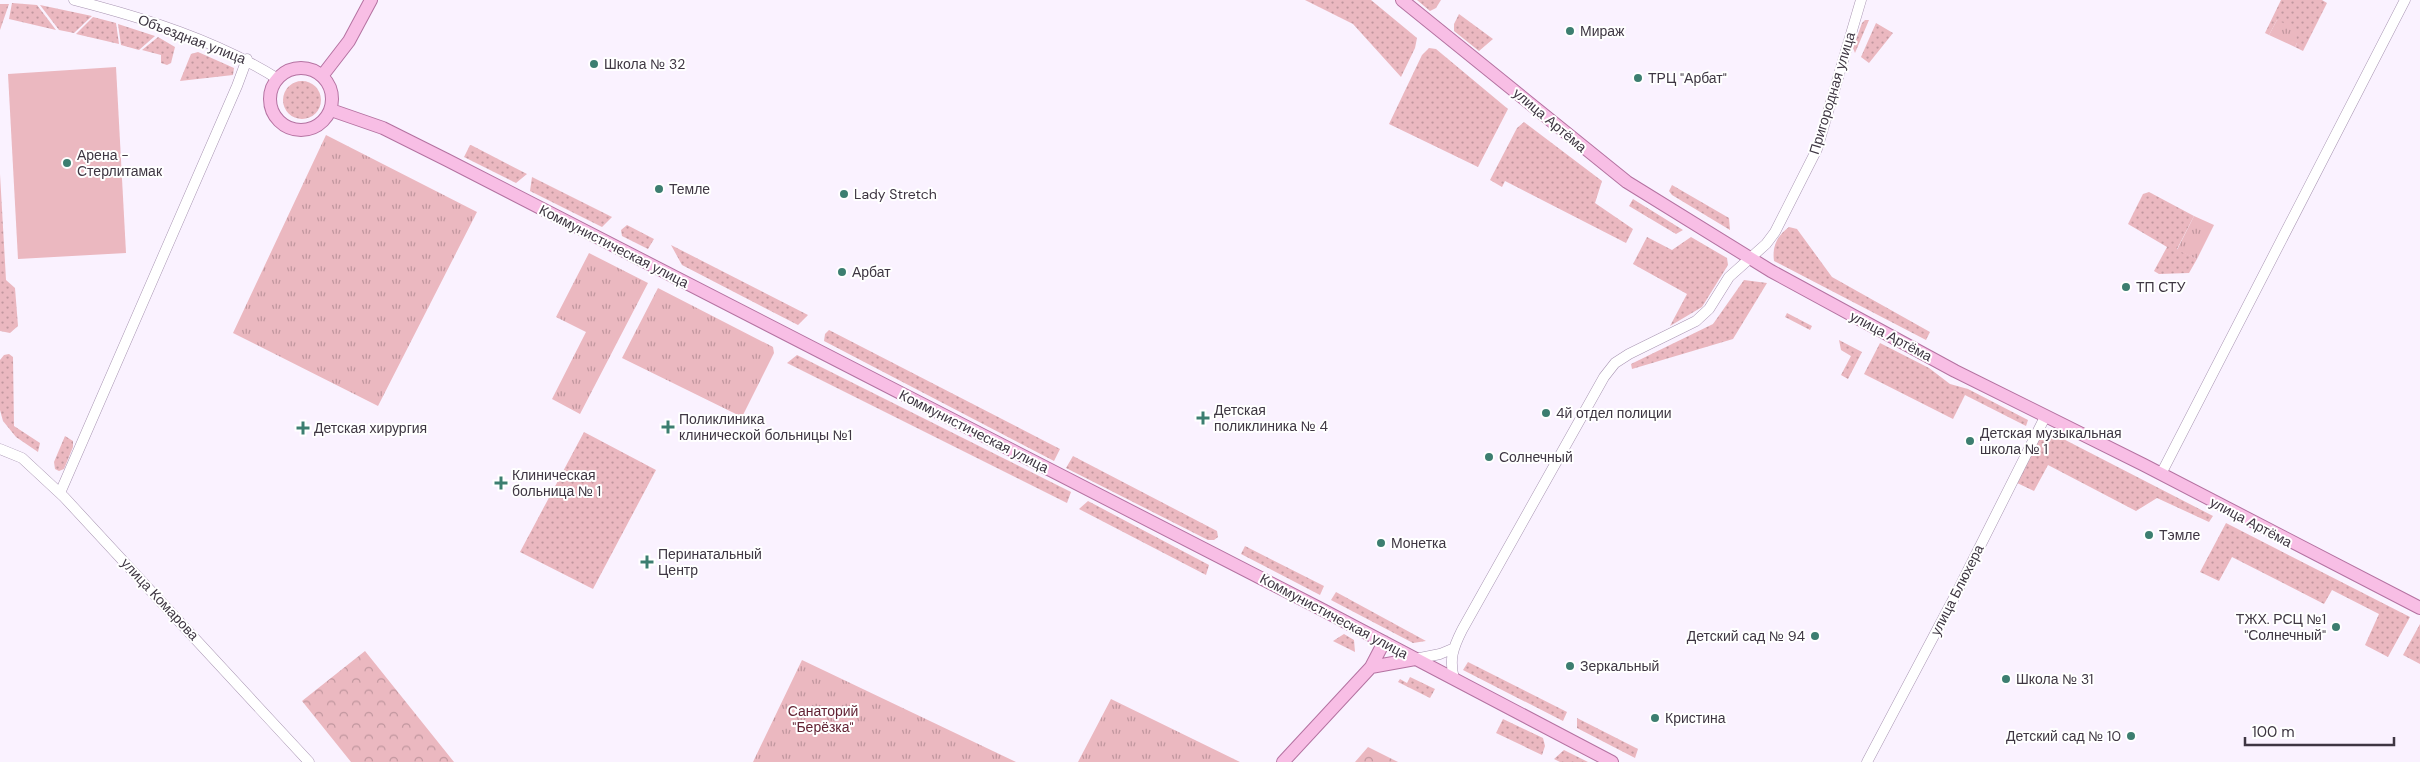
<svg xmlns="http://www.w3.org/2000/svg" width="2420" height="762" viewBox="0 0 2420 762" font-family="'DM Sans',sans-serif">
<style>
.grass{fill:url(#grass-dots)}
.forest{fill:url(#forest-crowns)}
.park{fill:url(#park-tufts)}
.pitch{fill:#ebb8c0}
.lines{fill:none;stroke-linecap:round;stroke-linejoin:round}
.minor-casing{stroke:#a895b2;stroke-width:11}
.major-casing{stroke:#b472a1;stroke-width:14}
.minor{stroke:#fff;stroke-width:10}
.major{stroke:#f8bee5;stroke-width:12}
.poi-dot{fill:#3c7e70;stroke:#fff;stroke-width:2}
.labels{text-anchor:middle;stroke-width:4;stroke-linejoin:round;paint-order:stroke}
.poi-label{font-size:14px;fill:#3e3642;stroke:#fff;text-anchor:start}
.street-label{font-size:14px;fill:#3e3642;stroke:#fff}
.park-label{font-size:14px;fill:#632334;stroke:#fff}
</style>
<defs>
<pattern id="grass-dots" width="8" height="8" patternUnits="userSpaceOnUse" patternTransform="scale(1.25)"><rect width="8" height="8" fill="#ebb8c0"/><path d="M2 2h.1M6 6h.1" fill="none" stroke="#c0969e" stroke-width="1.8" stroke-linecap="round"/></pattern>
<pattern id="forest-crowns" width="20" height="18" patternUnits="userSpaceOnUse" patternTransform="scale(1.25)"><rect width="20" height="18" fill="#ebb8c0"/><path d="M2 6a3 3 0 1 1 6 0M12 15a3 3 0 1 1 6 0" fill="none" stroke="#c0969e"/></pattern>
<pattern id="park-tufts" width="24" height="20" patternUnits="userSpaceOnUse" patternTransform="scale(1.25)"><rect width="24" height="20" fill="#ebb8c0"/><path d="M3 7l-1-3M5 7V3M7 7l1-3M15 17l-1-3M17 17v-4M19 17l1-3" fill="none" stroke="#c0969e"/></pattern>
</defs>
<rect width="100%" height="100%" fill="#faf2ff"/>
<path class="grass" d="M1305 0H1371L1417 38 1415 48 1401 77 1353 24Z
M1417 0H1441L1436 8 1430 11Z
M2281 0H2322L2327 3 2303 51 2295 47 2297 43 2277 20 2269 35 2265 33Z
M12 3 37 5 56 30 9 19Z
M0 4H9L0 30Z
M40 5 92 16 74 33 59 30Z
M1459 14 1493 39 1479 51 1454 31V24Z
M93 17 116 23 119 44 76 34Z
M1865 20H1869L1855 53 1853 48 1862 23Z
M1876 23 1893 33 1869 63 1861 57Z
M118 24 155 36 139 50 121 45Z
M158 37 175 47 171 63 167 65 161 63V55L142 50Z
M1429 48 1436 49 1508 109 1478 167 1389 124 1422 55Z
M198 52 234 68 233 75 180 81 191 54Z
M283 100a19 19 0 1 1 38 0a19 19 0 1 1-38 0Z
M1524 122 1602 181 1595 203 1633 229 1626 243 1505 181 1502 187 1490 180 1517 128Z
M470 145H471L527 174 516 183 464 157Z
M0 174 6 280 15 288 18 326 10 333 0 331Z
M532 177 612 217 602 227 530 191Z
M1672 185 1729 218 1730 230 1672 195 1669 191Z
M2149 192 2194 216 2177 249 2197 259 2189 273 2159 274 2154 271 2167 247 2128 224 2143 194Z
M1633 199 1683 230 1676 234 1629 206Z
M627 225 654 239 648 249 622 236 621 230Z
M1789 227 1797 229 1832 277 1930 332 1926 340 1774 261C1772 246 1777 236 1789 227Z
M1647 237 1672 250 1691 237 1727 258 1728 265 1702 307 1670 326 1687 294 1633 264Z
M671 245 808 315 798 325 682 265Z
M1744 280 1767 283 1733 339 1632 369 1631 364 1713 324Z
M1787 313 1812 326 1810 330 1785 317Z
M829 330 1060 449 1054 461 824 341 825 334Z
M1839 340 1862 352 1848 379 1841 375 1851 356 1841 350Z
M1880 343 1929 368 1950 384 1968 389 2028 420 2026 426 1965 395 1953 419 1864 374Z
M9 354 13 357 14 426 40 443 38 452 16 437 3 421 0 410V360L4 355Z
M797 355 1071 492 1067 503 787 363Z
M2042 428 2213 516 2209 522 2157 498 2136 511 2048 465 2034 491 2015 482Z
M584 432 656 470 593 589 520 552Z
M65 436 73 441V447L64 469 59 471 55 469 54 462Z
M1073 456 1217 531 1218 537 1214 540H1208L1066 468Z
M1088 501 1209 565 1206 575 1079 509Z
M2226 523 2410 617 2388 657 2365 645 2379 614 2332 590 2324 604 2232 557 2219 581 2200 572Z
M1245 546 1324 586 1320 595 1241 554Z
M1336 592 1426 641 1413 643 1331 600Z
M2420 624V664L2403 655Z
M1344 634 1354 640 1355 652 1333 641Z
M1468 662 1567 712 1563 721 1463 670Z
M1410 677 1435 689 1430 698 1398 682 1400 679 1407 683Z
M1577 718 1638 749 1635 758 1577 728Z
M1503 719 1543 738 1545 746 1542 755 1496 733Z
M1564 750 1588 762H1560L1554 759Z"/>
<path class="forest" d="M365 651 454 762H351L302 701Z
M1368 747 1398 762H1355Z"/>
<path class="park" d="M2277 20 2296 29 2297 43 2295 47 2269 35Z
M326 135 477 212 378 406 233 333Z
M2194 216 2214 225 2197 259 2177 250Z
M589 253 648 283 580 414 552 399 586 332 556 317Z
M658 288 773 347 774 353 742 417 622 358Z
M802 660 1016 762H753Z
M1111 699 1240 762H1078Z"/>
<path class="pitch" d="M116 67 126 253 18 259 8 74Z"/>
<g class="lines">
<defs>
<path id="minor" d="M74 0C144 18 216 40 278 79
M0 449 22 458 64 497 309 762
M2161 474 2405 0
M60 493 237 86 247 59
M1415 659 1440 654 1452 649
M1454 679C1449 659 1453 648 1462 630L1604 377 1615 363 1629 354 1696 321 1709 309 1729 277 1766 244 1775 232 1817 149 1861 0
M1867 762 1956 594 2045 417"/>
<path id="major" d="M1402 0 1627 182 1771 271 1955 371 2144 465 2420 608
M270 99a31 31 0 1 1 62 0a31 31 0 1 1-62 0Z
M322 76 349 41 371 0
M331 110 383 128 447 160 1319 608 1612 762
M1371 667 1415 659
M1283 762 1371 667 1384 642"/>
</defs>
<use href="#minor" class="minor-casing"/>
<use href="#major" class="major-casing"/>
<use href="#minor" class="minor"/>
<use href="#major" class="major"/>
</g>
<g class="poi-dot">
<circle cx="1570" cy="31" r="5"/>
<circle cx="594" cy="64" r="5"/>
<circle cx="1638" cy="78" r="5"/>
<circle cx="67" cy="163" r="5"/>
<circle cx="659" cy="189" r="5"/>
<circle cx="844" cy="194" r="5"/>
<circle cx="842" cy="272" r="5"/>
<circle cx="2126" cy="287" r="5"/>
<circle cx="1546" cy="413" r="5"/>
<path d="M1200.5 410.5h5v5h5v5h-5v5h-5v-5h-5v-5h5z"/>
<path d="M665.5 419.5h5v5h5v5h-5v5h-5v-5h-5v-5h5z"/>
<path d="M300.5 420.5h5v5h5v5h-5v5h-5v-5h-5v-5h5z"/>
<circle cx="1970" cy="441" r="5"/>
<circle cx="1489" cy="457" r="5"/>
<path d="M498.5 475.5h5v5h5v5h-5v5h-5v-5h-5v-5h5z"/>
<circle cx="2149" cy="535" r="5"/>
<circle cx="1381" cy="543" r="5"/>
<path d="M644.5 554.5h5v5h5v5h-5v5h-5v-5h-5v-5h5z"/>
<circle cx="2336" cy="627" r="5"/>
<circle cx="1815" cy="636" r="5"/>
<circle cx="1570" cy="666" r="5"/>
<circle cx="2006" cy="679" r="5"/>
<circle cx="1655" cy="718" r="5"/>
<circle cx="2131" cy="736" r="5"/>
</g>
<g class="labels">
<g class="poi-label">
<text x="1580" y="36">Мираж</text>
<text x="604" y="69">Школа № 32</text>
<text x="1648" y="83">ТРЦ "Арбат"</text>
<text x="77" y="160">Арена -<tspan x="77" dy="16">Стерлитамак</tspan></text>
<text x="669" y="194">Темле</text>
<text x="854" y="199">Lady Stretch</text>
<text x="852" y="277">Арбат</text>
<text x="2136" y="292">ТП СТУ</text>
<text x="1214" y="415">Детская<tspan x="1214" dy="16">поликлиника № 4</tspan></text>
<text x="1556" y="418">4й отдел полиции</text>
<text x="679" y="424">Поликлиника<tspan x="679" dy="16">клинической больницы №1</tspan></text>
<text x="314" y="433">Детская хирургия</text>
<text x="1980" y="438">Детская музыкальная<tspan x="1980" dy="16">школа № 1</tspan></text>
<text x="1499" y="462">Солнечный</text>
<text x="512" y="480">Клиническая<tspan x="512" dy="16">больница № 1</tspan></text>
<text x="2159" y="540">Тэмле</text>
<text x="1391" y="548">Монетка</text>
<text x="658" y="559">Перинатальный<tspan x="658" dy="16">Центр</tspan></text>
<text x="2326" y="624" text-anchor="end">ТЖХ. РСЦ №1<tspan x="2326" dy="16">"Солнечный"</tspan></text>
<text x="1805" y="641" text-anchor="end">Детский сад № 94</text>
<text x="1580" y="671">Зеркальный</text>
<text x="2016" y="684">Школа № 31</text>
<text x="1665" y="723">Кристина</text>
<text x="2121" y="741" text-anchor="end">Детский сад № 10</text>
</g>
<g class="street-label">
<text transform="translate(192 39) rotate(21)" y="5">Объездная улица</text>
<text transform="translate(1832 93) rotate(-73)" y="5">Пригородная улица</text>
<text transform="translate(1550 120) rotate(40)" y="5">улица Артёма</text>
<text transform="translate(614 246) rotate(27)" y="5">Коммунистическая улица</text>
<text transform="translate(1891 336) rotate(28)" y="5">улица Артёма</text>
<text transform="translate(974 431) rotate(27)" y="5">Коммунистическая улица</text>
<text transform="translate(2251 522) rotate(28)" y="5">улица Артёма</text>
<text transform="translate(1957 590) rotate(-63)" y="5">улица Блюхера</text>
<text transform="translate(160 599) rotate(47)" y="5">улица Комарова</text>
<text transform="translate(1334 616) rotate(28)" y="5">Коммунистическая улица</text>
</g>
<g class="park-label">
<text x="823" y="716">Санаторий<tspan x="823" dy="16">"Берёзка"</tspan></text>
</g>
</g>
<path d="M2245 737v8h149v-8" fill="none" stroke="#3e3642" stroke-width="2.5"/>
<text x="2252" y="737" font-size="15" fill="#3e3642" stroke="#ffffff" stroke-width="4" paint-order="stroke">100 m</text>
</svg>
